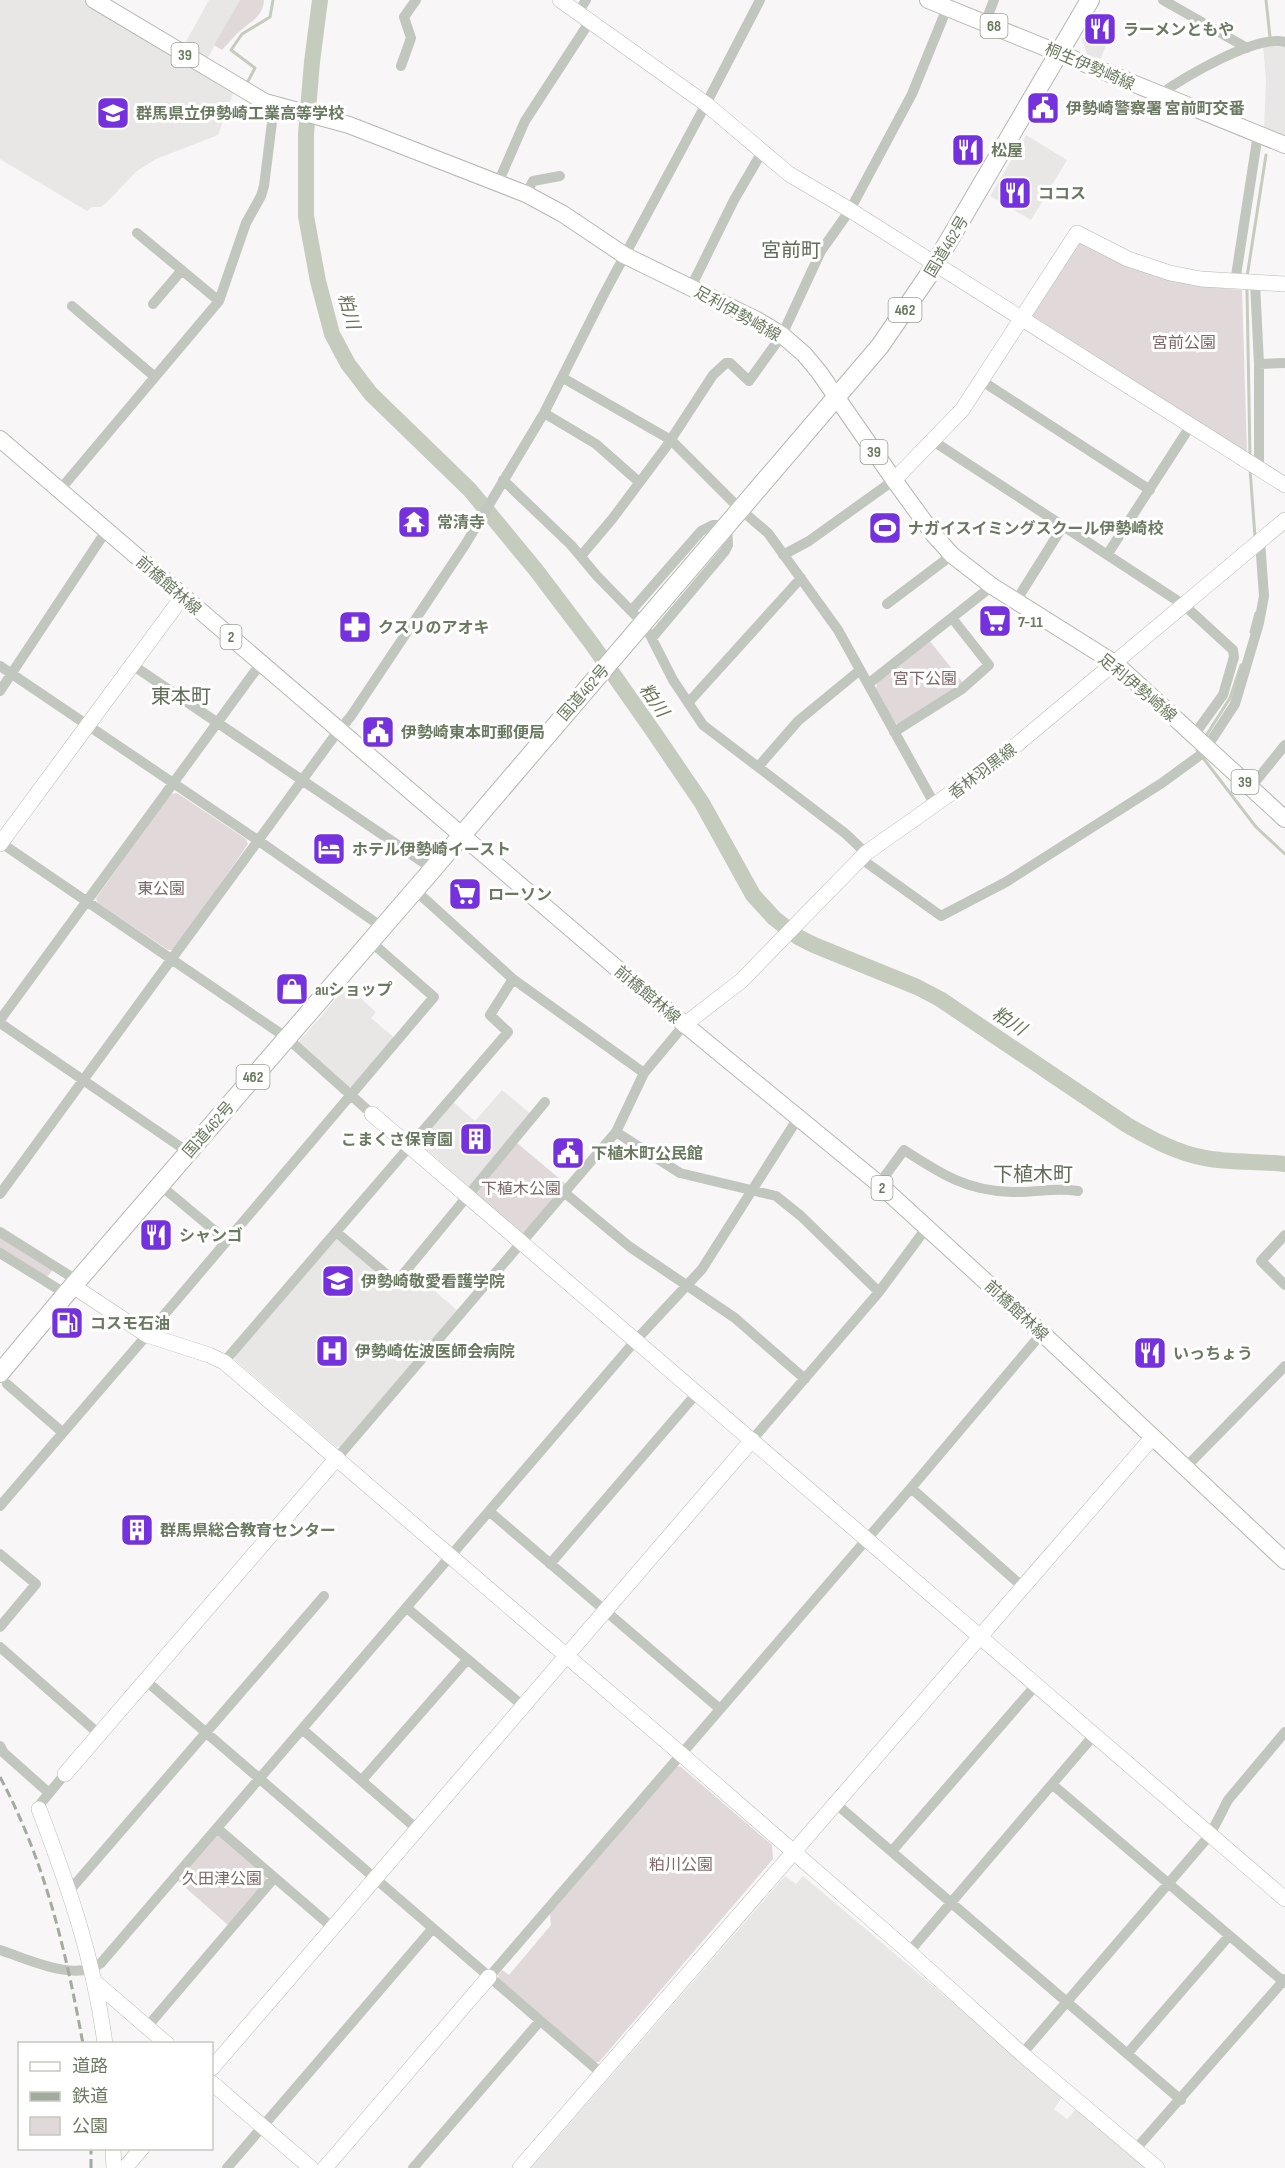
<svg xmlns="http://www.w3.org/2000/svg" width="1285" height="2168" viewBox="0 0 1285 2168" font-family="'Sofia Sans Condensed','Noto Sans JP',sans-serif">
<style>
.built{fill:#e8e7e6}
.green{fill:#e0d8d9}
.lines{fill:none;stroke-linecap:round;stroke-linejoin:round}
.stream{stroke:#c5cbbd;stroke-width:3}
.river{stroke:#c5cbbd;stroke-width:16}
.secondary-casing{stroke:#b4bbb0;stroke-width:16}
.primary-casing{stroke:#b3b9b0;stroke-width:18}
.highway-casing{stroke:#b3b8b0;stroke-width:20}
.street{stroke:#c1c6be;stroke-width:10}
.secondary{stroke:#fff;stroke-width:15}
.primary{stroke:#fff;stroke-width:16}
.highway{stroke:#fff;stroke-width:18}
.rail{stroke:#a3ab9e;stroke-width:3;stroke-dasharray:9 4.5;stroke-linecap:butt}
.labels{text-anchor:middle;stroke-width:6;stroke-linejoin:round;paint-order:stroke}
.shield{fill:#fff;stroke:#97a290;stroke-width:1.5}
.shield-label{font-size:15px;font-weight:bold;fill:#6a7a60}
.poi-label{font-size:16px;font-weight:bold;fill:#6a7a60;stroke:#fff;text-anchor:start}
.street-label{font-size:16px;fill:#6a7a60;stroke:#fff}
.park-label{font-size:16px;fill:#7e6768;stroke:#fff}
.water-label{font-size:18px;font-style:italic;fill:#68745a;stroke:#fff}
.quarter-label{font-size:20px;fill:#5f6c56;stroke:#fff}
</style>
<rect width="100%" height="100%" fill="#f9f6f8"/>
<path class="built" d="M0 0H83L234 91 218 135 156 159 137 171 106 203 101 207H92L87 211 0 159Z
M209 0H240L206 61 183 47Z
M1095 17 1114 26 1100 60 1087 54 1082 39Z
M1263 46 1285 47V139L1264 131 1266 79Z
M1026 135 1067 160 1031 220 990 196Z
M347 986 376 1012 371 1018 396 1039 354 1087H349L298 1043Z
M502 1090 531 1114 469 1187 418 1142 453 1102 475 1121Z
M335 1238 392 1281 410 1270 458 1311 341 1447H336L235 1360 234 1355Z
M785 1876 796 1884 803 1876 1063 2096 1054 2109 1067 2119 1077 2108 1147 2168H531Z"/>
<path class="green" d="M240 0H264C263 17 251 21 240 31 233 37 228 44 222 50L214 45Z
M1081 241C1132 274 1182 285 1242 290L1247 453 1034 317 1032 313 1077 242Z
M929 640 964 684 900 725 895 723 876 689 877 682Z
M177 793 246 839 248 844 175 950H168L98 903 96 898 171 794Z
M517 1143 567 1185 524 1232 522 1233 475 1194Z
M0 1235 50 1267 52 1271 47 1277 0 1250Z
M677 1766 681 1767 772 1845 773 1859 599 2062H595L499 1980 498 1975 502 1970 509 1975 551 1925 550 1914Z
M216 1836H220L267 1876 266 1880 228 1925 178 1881Z"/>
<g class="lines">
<path class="stream" d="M1266 0 1270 37
M246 85 255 68 231 50 242 34 270 17 273 0
M1247 277 1266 155
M1247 290 1250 457
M1250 469 1255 537
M1251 632 1256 613
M1204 739 1230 698 1241 665
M1199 747 1197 750 1256 827 1285 854"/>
<path class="river" d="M320 0 312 62 306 134V216L318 281 332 334 348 364 371 394 470 490 536 570 592 644 653 731 702 803 753 895 774 918 798 937 814 945 917 987 940 999 1127 1125C1152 1139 1176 1153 1205 1158 1231 1163 1258 1161 1285 1164"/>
<defs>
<path id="secondary" d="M560 0 706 104 789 174 850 210 1285 485
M894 480 962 410 1077 233 1128 259 1170 273 1201 279 1285 284
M0 844 183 596
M684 1025 741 981 866 853 1002 757 1285 520
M372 1114 1285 1899
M73 1286 147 1335 209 1355 224 1362 681 1754 909 1952 1022 2054 1157 2168
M65 1774 337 1458
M39 1809C69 1888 94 1959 105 2044
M96 1983 167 2044
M212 2068 752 1440
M212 2083 311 2168
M113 2148 114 2168
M125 2168 142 2148
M325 2168 489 1977
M520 2168 1152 1438"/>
<path id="primary" d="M94 0 265 102 349 125 526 194 563 214 624 255 757 320 782 335 804 354 819 372 894 480 934 535 952 555 992 586 1116 664 1285 819
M928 0 1285 145
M0 439 627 977 879 1184 1042 1333 1285 1561"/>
<path id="highway" d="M0 1373 66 1294 433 869 880 346 928 276 1090 0"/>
</defs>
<use href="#secondary" class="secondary-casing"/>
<use href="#primary" class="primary-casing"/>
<use href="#highway" class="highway-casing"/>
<path class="street" d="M1163 0 1247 48
M578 13 586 0
M985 23 994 0
M401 66 411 38 404 17 416 0
M1159 95C1183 78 1256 34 1285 42
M498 183 525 121 590 21
M526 194 533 181 560 176
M137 233 219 301
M1235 282 1258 134
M1255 283 1259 364V468
M691 287 734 200 762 152
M153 304 182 270
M72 306 155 377
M1259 364 1285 363
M563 378 671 440 741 510 768 533 838 630 935 805
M982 381 1150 490
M544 413 596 444 639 482
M933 441 1184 605 1233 650 1234 657 1223 695 1194 735
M503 480 571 545 597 576 635 615
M59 491 219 301 246 223 261 196 264 186 274 106
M783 555 809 541 894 480
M1107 555 1191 425
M581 556 613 518 666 447 713 375 726 363H730L749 381 782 335 821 251 850 210 912 94 947 8
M1016 601 1063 526
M887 604 952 555
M631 611 701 531 713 525H727L728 545 725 551 652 638
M649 633 673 680 703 725 846 834 866 853
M131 664 433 869
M0 666 259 841 382 927
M868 684 992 586
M0 691 106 531
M688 703 801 578
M894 732 962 689 989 665 952 618
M758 767 798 721 860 670
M1251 787 1285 745
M1 843 287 1038 372 1114
M860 858 941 916 1006 882 1162 783 1203 753 1235 704 1259 623 1264 596 1260 541
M415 890 513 979 644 1073
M0 1020 261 663
M0 1023 188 1152
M616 1132 680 1173 776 1196 801 1216 879 1292
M879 1184 904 1150C941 1174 967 1191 1012 1192 1035 1193 1053 1187 1078 1191
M160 1185 227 1241
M565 1193 630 1247 735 1318 805 1379
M0 1194 333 738 351 716 465 545 544 413 604 294 706 104 760 0
M0 1232 78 1281
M336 1232 392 1279 400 1278 545 1102
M1285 1235 1261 1261 1285 1285
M0 1253 66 1294
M224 1362 508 1032 490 1015 513 979
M7 1384 62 1432
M752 1440 879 1292 927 1227
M337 1458 616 1132 644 1073 684 1025
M1185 1468 1285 1366
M911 1488 1023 1587
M0 1506 147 1335 434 997 370 941
M490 1512 720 1709
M0 1554 36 1584 0 1627
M550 1564 697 1393
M407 1608 523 1706
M0 1647 99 1734
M145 1680 601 2073
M302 1729 417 1829
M0 1746 4 1753 49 1793
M362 1780 467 1660
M1053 1785 1285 1983
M835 1803 1181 2100
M39 1809 41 1803 65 1774
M217 1828 332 1927
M892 1851 1036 1685
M70 1890 324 1596
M0 1950C28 1959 76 1983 101 1963L636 1340 702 1269 798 1118
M909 1952 1094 1735
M489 1977 911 1488 1042 1333
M147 2027 274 1878
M1022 2054 1210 1835 1228 1800 1285 1732
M1127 2054 1229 1936
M1135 2150 1285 1979
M227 2168 433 1928
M413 2168 540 2021"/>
<use href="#secondary" class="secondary"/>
<use href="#primary" class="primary"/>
<use href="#highway" class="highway"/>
<path class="rail" d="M0 1777C45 1861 66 1951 83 2044
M91 2168V2148"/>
</g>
<defs>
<symbol id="restaurant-square" viewBox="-11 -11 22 22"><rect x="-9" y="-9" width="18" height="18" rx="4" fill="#7631de" stroke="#fff"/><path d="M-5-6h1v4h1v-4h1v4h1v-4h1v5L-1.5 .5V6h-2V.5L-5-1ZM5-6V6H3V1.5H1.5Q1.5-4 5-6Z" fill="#fff"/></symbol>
<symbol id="civic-square" viewBox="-11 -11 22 22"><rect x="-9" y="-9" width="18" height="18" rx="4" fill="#7631de" stroke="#fff"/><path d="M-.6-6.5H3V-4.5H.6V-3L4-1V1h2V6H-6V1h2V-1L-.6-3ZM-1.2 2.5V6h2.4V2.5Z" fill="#fff"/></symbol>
<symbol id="school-square" viewBox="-11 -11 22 22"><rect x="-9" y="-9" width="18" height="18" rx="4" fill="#7631de" stroke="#fff"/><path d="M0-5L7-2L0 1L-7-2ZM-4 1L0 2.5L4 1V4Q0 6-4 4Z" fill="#fff"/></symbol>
<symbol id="temple-square" viewBox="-11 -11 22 22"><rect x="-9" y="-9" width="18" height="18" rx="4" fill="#7631de" stroke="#fff"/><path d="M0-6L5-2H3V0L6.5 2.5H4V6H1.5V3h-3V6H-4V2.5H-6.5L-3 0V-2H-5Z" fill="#fff"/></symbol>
<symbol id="stadium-square" viewBox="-11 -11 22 22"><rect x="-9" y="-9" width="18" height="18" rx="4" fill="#7631de" stroke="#fff"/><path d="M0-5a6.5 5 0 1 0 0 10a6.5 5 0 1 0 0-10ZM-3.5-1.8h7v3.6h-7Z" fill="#fff"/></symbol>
<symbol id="supermarket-square" viewBox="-11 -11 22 22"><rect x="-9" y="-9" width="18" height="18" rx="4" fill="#7631de" stroke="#fff"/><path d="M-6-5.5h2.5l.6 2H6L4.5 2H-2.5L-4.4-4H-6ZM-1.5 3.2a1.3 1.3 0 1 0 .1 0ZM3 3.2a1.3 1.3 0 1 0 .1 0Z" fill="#fff"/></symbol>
<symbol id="pharmacy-square" viewBox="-11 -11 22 22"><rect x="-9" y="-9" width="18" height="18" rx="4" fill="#7631de" stroke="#fff"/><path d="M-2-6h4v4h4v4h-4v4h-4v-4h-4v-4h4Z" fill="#fff"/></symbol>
<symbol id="hotel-square" viewBox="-11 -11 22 22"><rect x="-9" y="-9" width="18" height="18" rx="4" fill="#7631de" stroke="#fff"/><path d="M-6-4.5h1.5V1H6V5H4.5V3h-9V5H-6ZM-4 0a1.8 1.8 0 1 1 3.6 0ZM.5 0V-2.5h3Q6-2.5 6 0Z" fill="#fff"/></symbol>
<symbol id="shop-square" viewBox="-11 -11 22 22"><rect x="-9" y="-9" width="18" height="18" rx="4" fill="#7631de" stroke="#fff"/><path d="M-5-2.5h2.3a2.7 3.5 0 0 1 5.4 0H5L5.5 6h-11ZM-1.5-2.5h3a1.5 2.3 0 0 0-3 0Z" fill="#fff"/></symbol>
<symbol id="building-square" viewBox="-11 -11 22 22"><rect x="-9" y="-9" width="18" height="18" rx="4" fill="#7631de" stroke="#fff"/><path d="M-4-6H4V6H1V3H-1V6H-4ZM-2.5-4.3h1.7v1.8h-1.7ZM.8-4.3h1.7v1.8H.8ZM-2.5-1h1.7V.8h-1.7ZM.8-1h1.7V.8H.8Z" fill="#fff"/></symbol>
<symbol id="university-square" viewBox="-11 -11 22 22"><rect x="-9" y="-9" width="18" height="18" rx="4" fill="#7631de" stroke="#fff"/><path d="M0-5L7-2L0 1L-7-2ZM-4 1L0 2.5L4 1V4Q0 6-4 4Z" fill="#fff"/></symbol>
<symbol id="fuel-square" viewBox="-11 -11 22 22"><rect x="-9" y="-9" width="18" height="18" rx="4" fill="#7631de" stroke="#fff"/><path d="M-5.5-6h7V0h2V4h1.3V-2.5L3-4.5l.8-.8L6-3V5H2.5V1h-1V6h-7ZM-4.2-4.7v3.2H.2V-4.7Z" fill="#fff"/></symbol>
<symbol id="hospital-square" viewBox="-11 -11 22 22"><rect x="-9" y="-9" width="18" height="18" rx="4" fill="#7631de" stroke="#fff"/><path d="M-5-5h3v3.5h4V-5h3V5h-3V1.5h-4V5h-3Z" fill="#fff"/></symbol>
</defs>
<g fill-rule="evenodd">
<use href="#restaurant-square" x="1081" y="10" width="38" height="38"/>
<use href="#civic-square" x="1024" y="89" width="38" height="38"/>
<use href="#school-square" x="94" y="94" width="38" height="38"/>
<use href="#restaurant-square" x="949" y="131" width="38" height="38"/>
<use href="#restaurant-square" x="996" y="174" width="38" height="38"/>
<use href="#temple-square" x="395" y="503" width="38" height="38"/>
<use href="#stadium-square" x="866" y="509" width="38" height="38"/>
<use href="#supermarket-square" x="976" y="602" width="38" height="38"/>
<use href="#pharmacy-square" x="336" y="608" width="38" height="38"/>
<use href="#civic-square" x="359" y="713" width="38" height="38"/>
<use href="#hotel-square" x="310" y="830" width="38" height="38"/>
<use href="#supermarket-square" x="446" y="875" width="38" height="38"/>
<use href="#shop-square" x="273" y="970" width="38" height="38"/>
<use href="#building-square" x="457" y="1120" width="38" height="38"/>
<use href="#civic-square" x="549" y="1134" width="38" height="38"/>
<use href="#restaurant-square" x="137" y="1216" width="38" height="38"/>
<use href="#university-square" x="319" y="1262" width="38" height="38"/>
<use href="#fuel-square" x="48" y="1304" width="38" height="38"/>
<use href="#hospital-square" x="313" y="1332" width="38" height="38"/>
<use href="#restaurant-square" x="1131" y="1334" width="38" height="38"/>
<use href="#building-square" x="118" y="1511" width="38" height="38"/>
</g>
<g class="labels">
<g class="shield">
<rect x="980.5" y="14" width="27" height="24" rx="4.5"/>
<rect x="171.5" y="43" width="27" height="24" rx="4.5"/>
<rect x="888.5" y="298" width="33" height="24" rx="4.5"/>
<rect x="860.5" y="440" width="27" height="24" rx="4.5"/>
<rect x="220.5" y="625" width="21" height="24" rx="4.5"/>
<rect x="1231.5" y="770" width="27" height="24" rx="4.5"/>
<rect x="236.5" y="1065" width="33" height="24" rx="4.5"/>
<rect x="871.5" y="1176" width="21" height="24" rx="4.5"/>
</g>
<g class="shield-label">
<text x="994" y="31">68</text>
<text x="185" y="60">39</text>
<text x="905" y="315">462</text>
<text x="874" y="457">39</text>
<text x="231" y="642">2</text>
<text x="1245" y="787">39</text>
<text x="253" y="1082">462</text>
<text x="882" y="1193">2</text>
</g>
<g class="poi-label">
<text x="1123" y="35">ラーメンともや</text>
<text x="1066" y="114">伊勢崎警察署 宮前町交番</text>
<text x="136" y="119">群馬県立伊勢崎工業高等学校</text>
<text x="991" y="156">松屋</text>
<text x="1038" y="199">ココス</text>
<text x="437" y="528">常清寺</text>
<text x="908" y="534">ナガイスイミングスクール伊勢崎校</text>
<text x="1018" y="627">7-11</text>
<text x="378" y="633">クスリのアオキ</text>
<text x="401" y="738">伊勢崎東本町郵便局</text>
<text x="352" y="855">ホテル伊勢崎イースト</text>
<text x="488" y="900">ローソン</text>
<text x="315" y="995">auショップ</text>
<text x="453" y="1145" text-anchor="end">こまくさ保育園</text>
<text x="591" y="1159">下植木町公民館</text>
<text x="179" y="1241">シャンゴ</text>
<text x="361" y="1287">伊勢崎敬愛看護学院</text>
<text x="90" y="1329">コスモ石油</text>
<text x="355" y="1357">伊勢崎佐波医師会病院</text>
<text x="1173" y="1359">いっちょう</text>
<text x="160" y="1536">群馬県総合教育センター</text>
</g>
<g class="street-label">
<text transform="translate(1090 66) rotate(23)" y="6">桐生伊勢崎線</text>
<text transform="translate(946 246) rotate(-59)" y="6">国道462号</text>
<text transform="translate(738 313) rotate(29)" y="6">足利伊勢崎線</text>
<text transform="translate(169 585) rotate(41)" y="6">前橋館林線</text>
<text transform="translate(1138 687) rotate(40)" y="6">足利伊勢崎線</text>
<text transform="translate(583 692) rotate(-49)" y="6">国道462号</text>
<text transform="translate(982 771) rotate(-37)" y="6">香林羽黒線</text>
<text transform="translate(648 994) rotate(40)" y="6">前橋館林線</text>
<text transform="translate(208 1129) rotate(-49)" y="6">国道462号</text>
<text transform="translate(1017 1310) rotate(43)" y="6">前橋館林線</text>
</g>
<g class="park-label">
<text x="1184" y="348">宮前公園</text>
<text x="925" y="684">宮下公園</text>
<text x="161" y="894">東公園</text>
<text x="521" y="1194">下植木公園</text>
<text x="681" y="1870">粕川公園</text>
<text x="222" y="1884">久田津公園</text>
</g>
<g class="water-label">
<text transform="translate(349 311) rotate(74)" y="6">粕川</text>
<text transform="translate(654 700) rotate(55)" y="6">粕川</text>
<text transform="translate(1009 1021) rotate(33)" y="6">粕川</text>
</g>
<g class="quarter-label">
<text x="791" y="257">宮前町</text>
<text x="181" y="703">東本町</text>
<text x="1033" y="1181">下植木町</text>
</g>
</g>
<rect x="18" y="2042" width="195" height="108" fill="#ffffff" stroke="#c3cabf" stroke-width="1.5"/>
<rect x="30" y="2062" width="30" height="9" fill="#ffffff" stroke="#c3cabf" stroke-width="1.5"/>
<text x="72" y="2072" font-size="18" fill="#6a7a60">道路</text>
<rect x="30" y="2092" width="30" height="9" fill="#a3ab9e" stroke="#c3cabf" stroke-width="1.5"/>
<text x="72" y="2102" font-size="18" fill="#6a7a60">鉄道</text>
<rect x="30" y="2117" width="30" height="18" fill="#e0d8d9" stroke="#c3cabf" stroke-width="1.5"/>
<text x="72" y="2132" font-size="18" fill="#6a7a60">公園</text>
</svg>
